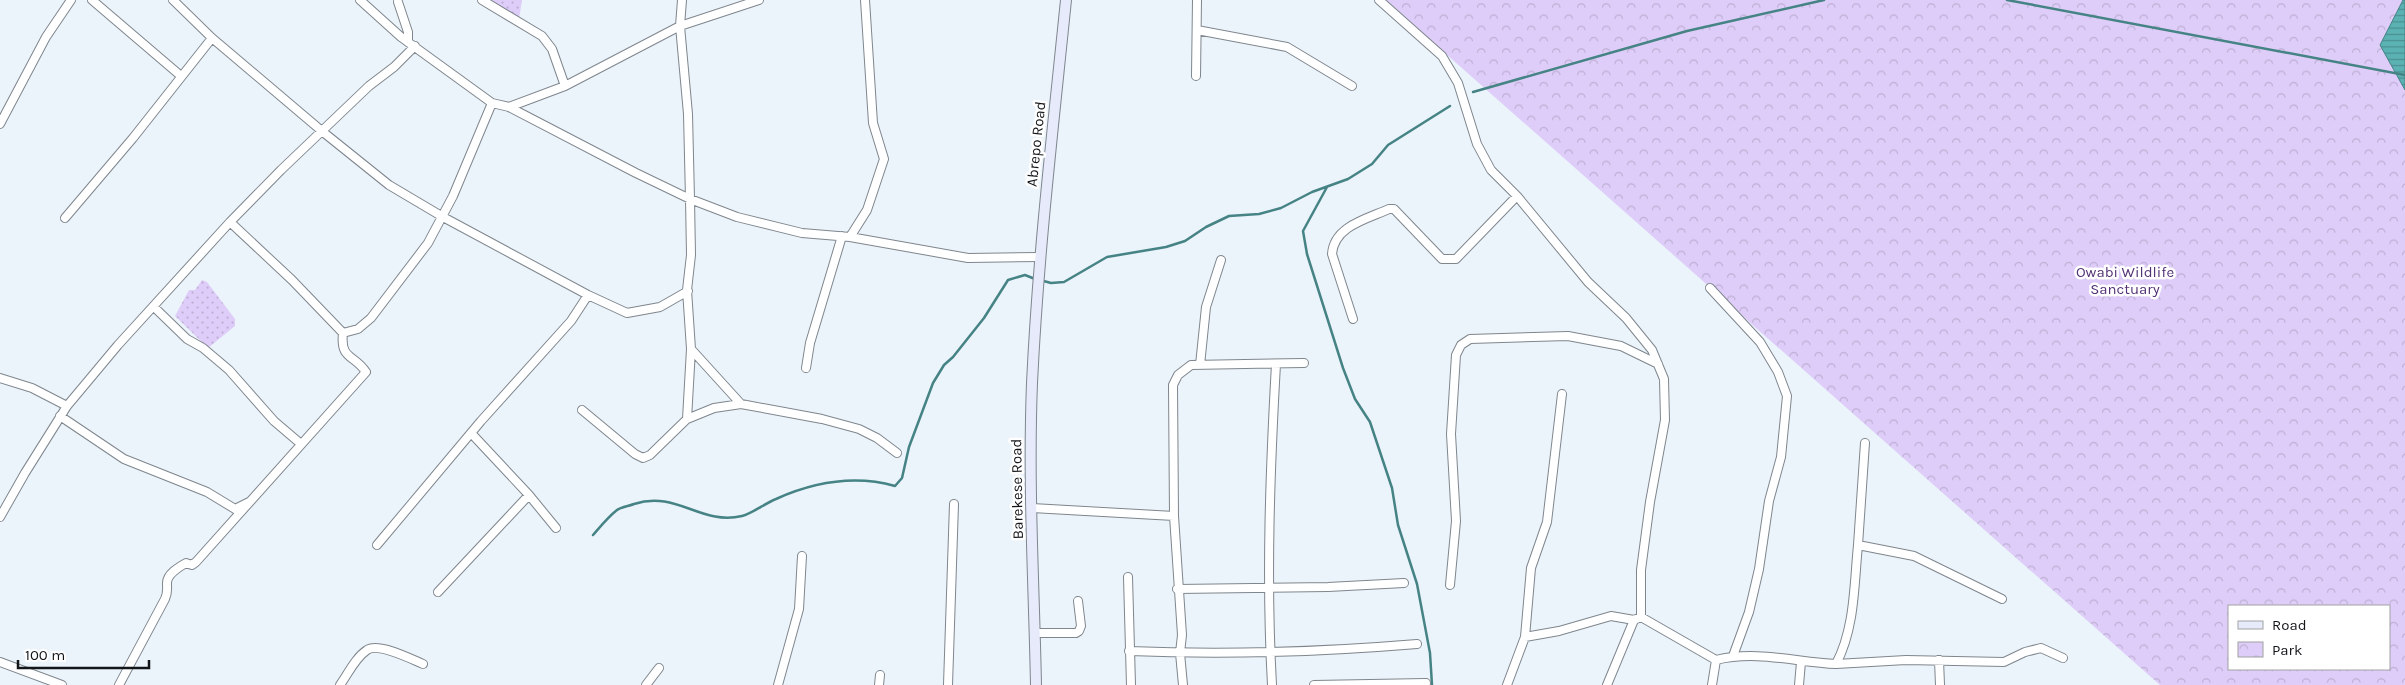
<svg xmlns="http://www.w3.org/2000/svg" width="2405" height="685" viewBox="0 0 2405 685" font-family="Karla,sans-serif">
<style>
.grass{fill:url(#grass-dots)}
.park{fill:url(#park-crowns);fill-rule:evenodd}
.water{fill:url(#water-rules);stroke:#458385}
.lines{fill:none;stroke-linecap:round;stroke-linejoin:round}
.stream{stroke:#458385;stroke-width:2.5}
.street-casing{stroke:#7f868d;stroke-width:10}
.secondary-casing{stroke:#7f868d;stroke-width:12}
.street{stroke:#fff;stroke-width:8}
.secondary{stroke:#e7eafb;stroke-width:10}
.labels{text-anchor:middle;stroke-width:5;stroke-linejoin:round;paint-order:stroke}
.street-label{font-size:15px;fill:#131619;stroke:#fff}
.park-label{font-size:15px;fill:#523276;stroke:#fff}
</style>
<defs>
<pattern id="grass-dots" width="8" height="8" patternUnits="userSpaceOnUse" patternTransform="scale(1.25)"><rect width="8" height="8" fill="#decdf8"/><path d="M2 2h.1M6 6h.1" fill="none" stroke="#beafd4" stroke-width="1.8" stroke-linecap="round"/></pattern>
<pattern id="park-crowns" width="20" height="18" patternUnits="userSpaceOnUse" patternTransform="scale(1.25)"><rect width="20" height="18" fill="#decdf8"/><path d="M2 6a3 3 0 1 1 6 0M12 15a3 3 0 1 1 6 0" fill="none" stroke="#beafd4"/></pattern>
<pattern id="water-rules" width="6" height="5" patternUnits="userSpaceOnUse" patternTransform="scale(1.25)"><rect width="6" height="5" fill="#5bb2b3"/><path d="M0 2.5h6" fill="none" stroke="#4a9091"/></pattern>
</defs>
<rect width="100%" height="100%" fill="#ebf3fb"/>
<path class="grass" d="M522 0 519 19 492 1 493 0Z
M202 280 207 282 235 319V326L208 348 175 316 189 290H195Z"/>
<path class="park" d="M1385 0H2405V685H2160ZM2229 606H2389V669H2229Z"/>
<path class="water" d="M2403 0H2405V90L2380 45Z"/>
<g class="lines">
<path class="stream" d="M2007 0 2405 75
M1473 92 1687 31 1824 0
M1327 187 1303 231 1307 254 1343 368 1355 399 1370 422 1392 488 1398 525 1417 584 1430 653 1432 685
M1040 280 1051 283 1064 282 1107 257 1166 247 1185 241 1206 227 1229 216 1259 214 1281 208 1312 192 1348 179 1372 164 1388 145 1450 106
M593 535C600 527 608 517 617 510 621 507 629 506 634 504 677 490 701 526 742 516 751 514 766 503 776 499 814 482 855 475 895 486L902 478 909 447 933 383 944 365 953 357 984 318 1008 280 1025 275 1035 279"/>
<defs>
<path id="street" d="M92 0 181 76
M173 0 212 38 323 132 389 185 443 217 588 295 627 313 660 307 688 291
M360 0 401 37 492 103 509 107 565 86 680 26 759 0
M482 0 542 36 552 49 565 86
M682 0 680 26 688 114 690 199 691 255 687 290 691 349 741 404 822 419 859 429 877 438 897 453
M1379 0 1442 56 1458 83 1477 144 1491 170 1517 196 1588 282 1626 318 1652 350 1664 379 1665 420 1650 502 1641 570V617
M398 2 408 32V42
M1197 30 1287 47 1352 86
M1196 76 1197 0
M509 107 636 173 690 199 737 217 802 233 850 237 968 258 1040 257
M0 124 46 37 71 0
M65 218 133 138 212 38
M850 237 867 210 884 159 873 123 865 0
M1710 288 1760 342 1778 372 1787 396 1781 457 1769 501 1759 569 1749 612 1733 656
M154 307 187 339 203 348 229 370 274 421 301 444
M1353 319 1332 254C1334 226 1367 219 1389 209H1394L1442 259H1456L1517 196
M343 333 358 329 371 318 428 243 453 196 492 103
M1200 365 1206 307 1221 260
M806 368 810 343 842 236
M0 378 32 388 67 406
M1562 394 1547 522 1531 568 1525 637 1559 631 1611 616 1634 620 1641 617 1716 660
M582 410 635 454 643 458 650 455 687 419 691 349
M60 416 124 459 207 492 235 509 249 502
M687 419 714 408 741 404
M471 433 529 495 556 528
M1032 508 1174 516
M0 517 25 473 67 406 118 345 230 222 281 170 369 86 394 67 415 46
M377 545 481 421 571 321 588 295
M1858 545 1865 443
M1128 577 1131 685
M1450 585 1456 521 1451 434 1456 355 1461 345 1470 339 1568 336 1621 346 1658 364
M1177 589 1328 587 1404 583
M438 592 529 495
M1035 633H1076L1079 631 1081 626 1078 601
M1129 651C1225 655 1321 652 1417 644
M1939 660 1940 685
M0 662 62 685
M1836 664 1906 660 2004 662 2025 652 2041 648 2063 658
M119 685 165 599C168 593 167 590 167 583 167 574 179 567 186 563L192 565 196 562 366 372C354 354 340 360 343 333L292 280 230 222
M340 685C348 674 355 658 367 650 378 642 411 659 423 664
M646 685 659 668
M778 685 799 609 802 556
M879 685 880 675
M948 685 954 504
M1183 685 1180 653 1182 635 1174 516 1173 385 1178 375 1191 365 1304 363
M1272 685C1266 578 1270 471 1276 364
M1314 685 1426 683
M1507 685 1525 637
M1607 685 1634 620
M1712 685 1716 660C1756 650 1796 662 1836 664 1855 628 1854 585 1858 545L1914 556 2002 599
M1799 685 1801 662"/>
<path id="secondary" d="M1036 685C1034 585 1028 484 1032 383 1038 255 1053 128 1066 0"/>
</defs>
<use href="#street" class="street-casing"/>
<use href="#secondary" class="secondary-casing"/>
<use href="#street" class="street"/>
<use href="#secondary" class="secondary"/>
</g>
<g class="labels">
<g class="street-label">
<text transform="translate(1036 144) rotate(-84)" y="5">Abrepo Road</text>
<text transform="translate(1017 489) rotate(-91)" y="5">Barekese Road</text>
</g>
<g class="park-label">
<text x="2125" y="277">Owabi Wildlife<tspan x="2125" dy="17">Sanctuary</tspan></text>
</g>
</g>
<rect x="2228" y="605" width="162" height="65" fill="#ffffff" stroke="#a1a2a3"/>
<rect x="2238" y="621" width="25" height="8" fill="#e7eafb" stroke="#a1a2a3"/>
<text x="2272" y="630" font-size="15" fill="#131619">Road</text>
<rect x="2238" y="642" width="25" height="15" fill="url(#park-crowns)" stroke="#a1a2a3"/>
<text x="2272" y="655" font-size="15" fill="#131619">Park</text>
<path d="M18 660v8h131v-8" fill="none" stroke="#131619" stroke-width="2.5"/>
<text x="25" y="660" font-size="15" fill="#131619" stroke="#ffffff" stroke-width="4" paint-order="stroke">100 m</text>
</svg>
